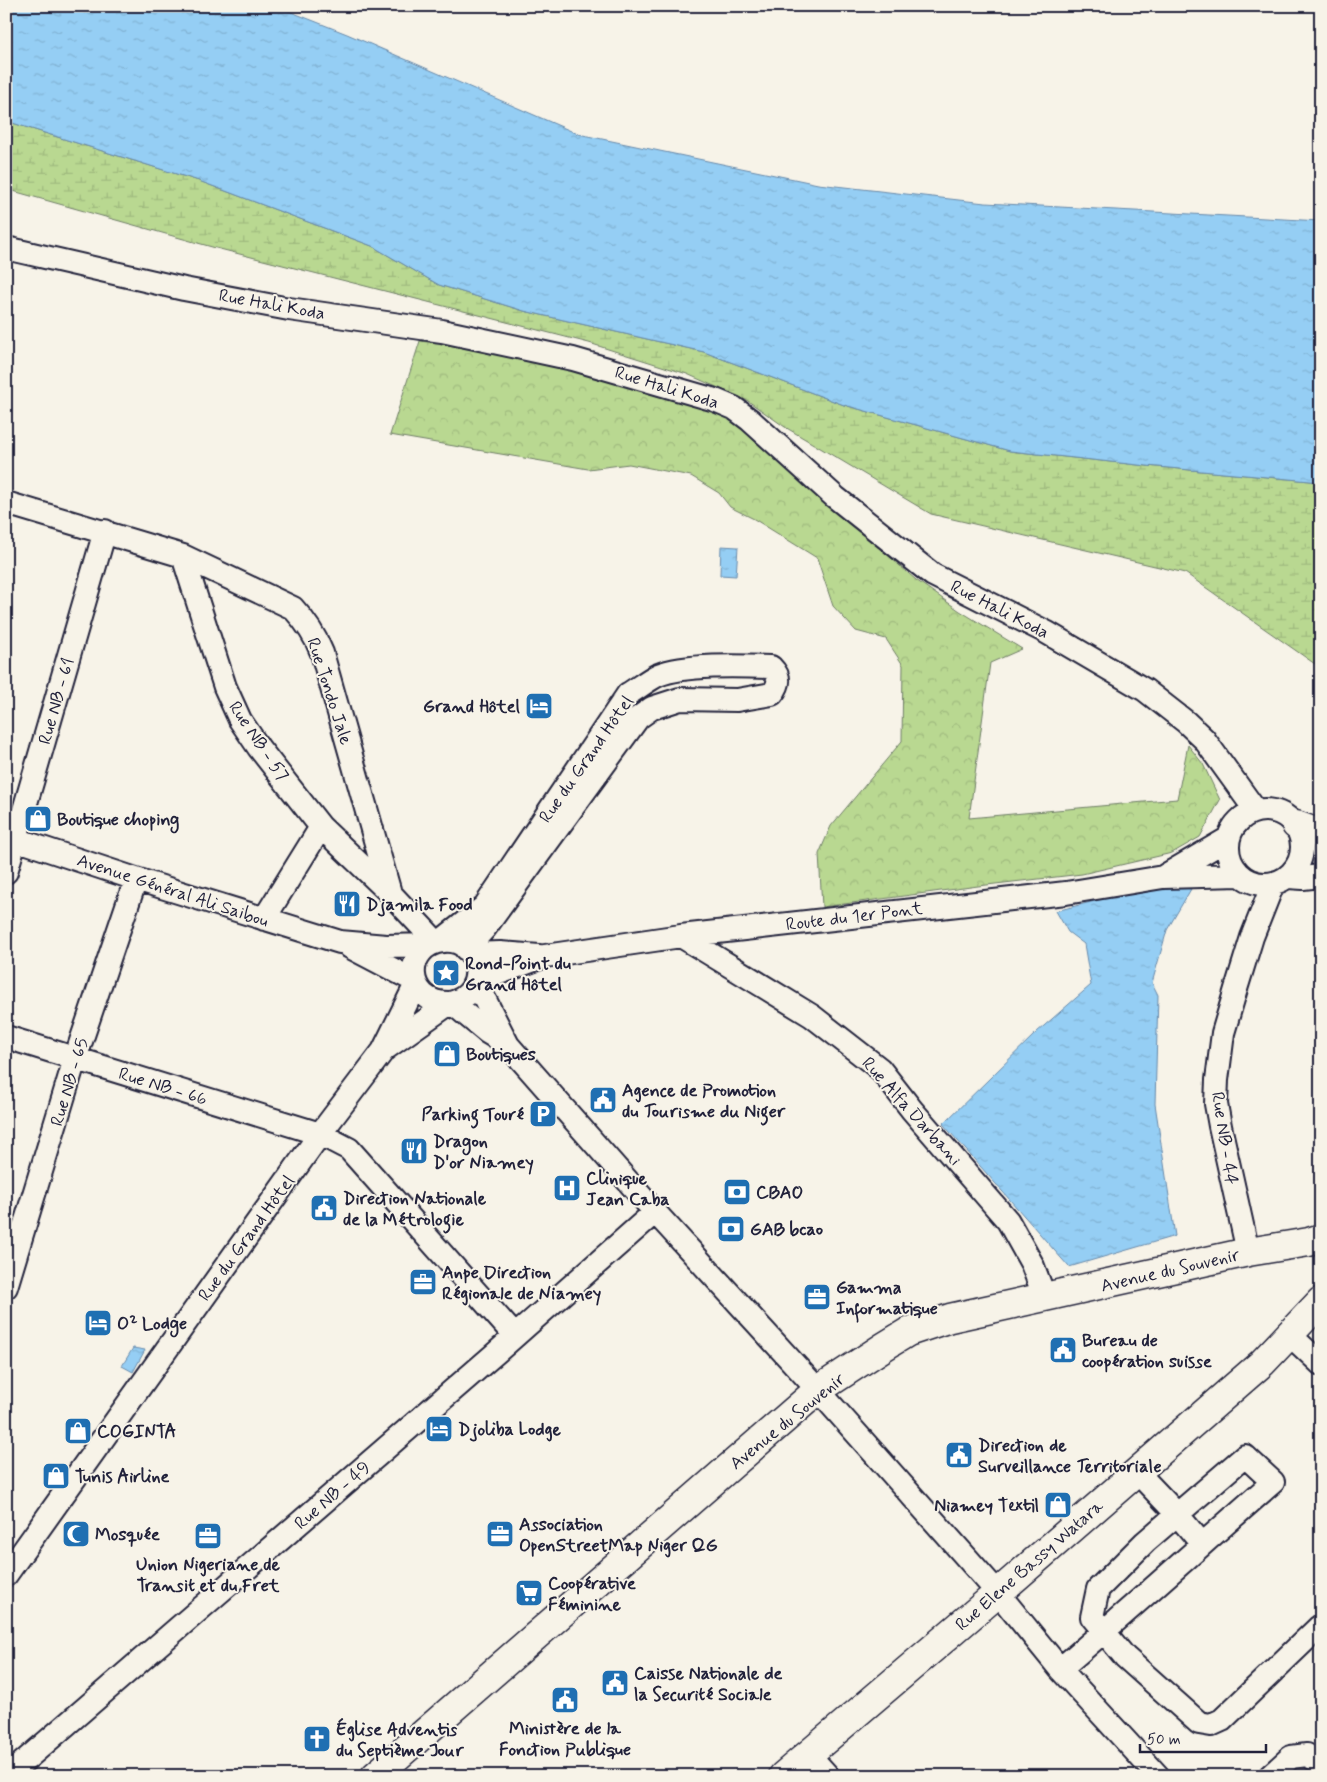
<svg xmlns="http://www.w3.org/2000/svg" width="1327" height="1782" viewBox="0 0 1327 1782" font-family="Mynerve,sans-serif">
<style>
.forest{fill:url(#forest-crowns);stroke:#6e7d66}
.wetland{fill:url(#wetland-marsh);stroke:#6e7d66}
.water{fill:url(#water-ripples);stroke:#6789aa}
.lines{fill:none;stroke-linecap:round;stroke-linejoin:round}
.minor-casing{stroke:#22223b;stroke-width:26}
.major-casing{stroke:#22223b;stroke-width:31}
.minor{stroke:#f7f3e8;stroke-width:22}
.major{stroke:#f7f3e8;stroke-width:28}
.labels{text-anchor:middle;stroke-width:4;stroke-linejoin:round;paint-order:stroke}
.street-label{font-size:18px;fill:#22223b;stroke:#f7f3e8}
.poi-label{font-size:18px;font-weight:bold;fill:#22223b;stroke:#f7f3e8;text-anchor:start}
</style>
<defs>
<pattern id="forest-crowns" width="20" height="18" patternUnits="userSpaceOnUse" patternTransform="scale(1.25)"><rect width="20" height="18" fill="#b9d891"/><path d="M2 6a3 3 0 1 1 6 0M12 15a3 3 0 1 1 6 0" fill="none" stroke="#9fb97e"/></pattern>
<pattern id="wetland-marsh" width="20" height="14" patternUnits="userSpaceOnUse" patternTransform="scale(1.25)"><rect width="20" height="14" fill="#b9d891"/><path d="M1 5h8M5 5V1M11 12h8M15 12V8" fill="none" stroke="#9fb97e"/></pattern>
<pattern id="water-ripples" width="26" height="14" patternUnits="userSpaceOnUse" patternTransform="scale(1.25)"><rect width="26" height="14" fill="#95cef4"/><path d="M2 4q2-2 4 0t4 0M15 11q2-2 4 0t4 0" fill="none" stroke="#80b1d2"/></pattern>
</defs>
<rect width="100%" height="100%" fill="#f7f3e8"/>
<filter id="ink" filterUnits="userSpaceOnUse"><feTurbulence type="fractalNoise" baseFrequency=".02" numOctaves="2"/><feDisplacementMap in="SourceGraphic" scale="10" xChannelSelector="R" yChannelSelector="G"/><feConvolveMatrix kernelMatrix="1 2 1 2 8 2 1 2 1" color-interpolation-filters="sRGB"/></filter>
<g filter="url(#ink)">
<path class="forest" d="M420 341 521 354 728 414 916 580 960 611 1022 649 990 663 969 818 1177 799 1188 745 1203 764 1220 800 1200 837 1172 853 1082 874 978 886 822 907 819 854 831 826 902 741 903 665 886 639 856 631 833 606 817 558 754 519 730 507 719 493 691 476 629 464 588 469 390 435Z"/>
<path class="wetland" d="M6 121 199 181 372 246 439 285 524 311 704 352 844 405 1010 451 1147 466 1321 482V663L1315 664 1185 573 931 514 785 427 748 401 687 374 589 343 212 247 6 189Z"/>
<path class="water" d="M6 6H276L347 34 578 134 818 184 985 203 1321 221V482L1147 466 1010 451 844 405 704 352 524 311 439 285 372 246 199 181 6 121Z
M721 546 738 547 736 576 720 575Z
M1161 884 1191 889 1167 930 1152 983 1158 995 1155 1104 1175 1236 1069 1267 943 1124 1037 1032 1091 985 1084 944 1068 932 1056 911Z
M133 1348 145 1350 133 1372 122 1366Z"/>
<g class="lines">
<defs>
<path id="minor" d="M6 248 184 289 289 309 442 331 573 359 715 400 734 408 750 420 835 497 933 575 1046 632 1145 690 1186 722 1204 739 1256 811
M6 503 183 556 293 608C306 622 315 635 322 653L390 893
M183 556 225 687 240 720 259 748 321 827 390 893 436 942
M1228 847a37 37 0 1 1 74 0a37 37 0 1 1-74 0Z
M6 836 136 879 340 942 386 946 429 945
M6 872 105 531
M1166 875 1229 838
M1288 877 1303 878 1321 876
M264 919 321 827
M681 936 812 1016 880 1069 912 1110 1008 1221 1032 1264 1045 1298
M441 941 485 906 628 694C638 688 648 680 658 675 686 664 741 666 771 667 781 677 780 684 772 694L737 700 680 699 652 708 638 718 485 928 466 949
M350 947 415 981
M471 954 500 953 539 956
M475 982 545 956 681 936 1066 893 1163 877 1240 875
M474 984 485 1000 508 1045 655 1212 818 1390 998 1593 1060 1669 1158 1776
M452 1003 487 1032 507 1044
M6 1037 320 1134 349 1149 515 1336
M385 1049 450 1003C490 995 482 937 443 941 403 945 403 1004 450 1003
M1248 1252 1220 1126 1216 1104 1217 1080 1223 1033 1236 989 1252 937 1273 884
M6 1287 75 1059 136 879
M1289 1334 1321 1364
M1137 1472 1177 1514 1202 1544
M6 1575 320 1134 383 1051 416 984
M1060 1669C1132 1608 1202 1544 1273 1482L1245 1456 1145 1542 1098 1589 1092 1617 1125 1657 1199 1723 1211 1725 1222 1720 1319 1627
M808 1754 828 1776
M7 1776 497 1352 655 1212
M1270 1776 1291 1757 1307 1755 1321 1763"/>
<path id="major" d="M1296 825 1321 834
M375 1776 818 1390 885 1346 908 1332 950 1318 1248 1252 1309 1242 1321 1238
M783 1776 998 1593 1262 1363 1321 1301"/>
</defs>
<use href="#minor" class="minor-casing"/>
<use href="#major" class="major-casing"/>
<use href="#minor" class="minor"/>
<use href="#major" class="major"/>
</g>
</g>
<defs>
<symbol id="hotel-square" viewBox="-11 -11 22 22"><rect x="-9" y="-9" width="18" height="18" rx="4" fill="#1f6fb2" stroke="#f7f3e8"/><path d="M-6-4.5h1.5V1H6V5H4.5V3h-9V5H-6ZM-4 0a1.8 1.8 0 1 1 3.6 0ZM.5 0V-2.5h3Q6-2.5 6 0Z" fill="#fff"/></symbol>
<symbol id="shop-square" viewBox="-11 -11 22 22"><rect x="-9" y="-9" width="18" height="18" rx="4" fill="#1f6fb2" stroke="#f7f3e8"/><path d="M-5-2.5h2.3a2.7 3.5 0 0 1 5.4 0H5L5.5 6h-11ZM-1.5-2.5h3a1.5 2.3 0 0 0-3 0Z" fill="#fff"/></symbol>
<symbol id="restaurant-square" viewBox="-11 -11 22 22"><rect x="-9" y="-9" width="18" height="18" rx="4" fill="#1f6fb2" stroke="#f7f3e8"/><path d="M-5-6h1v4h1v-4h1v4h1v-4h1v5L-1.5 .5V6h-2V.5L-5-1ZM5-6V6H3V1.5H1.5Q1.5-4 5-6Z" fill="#fff"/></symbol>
<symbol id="sight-square" viewBox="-11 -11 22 22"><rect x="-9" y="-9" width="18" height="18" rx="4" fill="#1f6fb2" stroke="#f7f3e8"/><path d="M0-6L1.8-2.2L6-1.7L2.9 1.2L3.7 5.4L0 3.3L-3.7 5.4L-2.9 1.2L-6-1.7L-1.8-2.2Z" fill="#fff"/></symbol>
<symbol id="civic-square" viewBox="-11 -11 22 22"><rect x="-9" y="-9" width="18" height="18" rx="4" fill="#1f6fb2" stroke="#f7f3e8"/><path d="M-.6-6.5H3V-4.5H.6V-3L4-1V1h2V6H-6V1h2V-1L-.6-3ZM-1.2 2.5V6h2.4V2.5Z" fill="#fff"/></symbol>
<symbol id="parking-square" viewBox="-11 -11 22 22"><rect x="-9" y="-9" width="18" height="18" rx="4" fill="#1f6fb2" stroke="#f7f3e8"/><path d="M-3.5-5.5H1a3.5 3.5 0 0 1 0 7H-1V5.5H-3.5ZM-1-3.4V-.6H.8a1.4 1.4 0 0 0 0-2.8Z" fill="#fff"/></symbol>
<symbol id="hospital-square" viewBox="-11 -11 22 22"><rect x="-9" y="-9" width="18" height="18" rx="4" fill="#1f6fb2" stroke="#f7f3e8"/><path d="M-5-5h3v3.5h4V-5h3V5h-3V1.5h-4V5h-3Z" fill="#fff"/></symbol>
<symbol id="bank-square" viewBox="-11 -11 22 22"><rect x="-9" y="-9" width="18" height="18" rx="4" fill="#1f6fb2" stroke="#f7f3e8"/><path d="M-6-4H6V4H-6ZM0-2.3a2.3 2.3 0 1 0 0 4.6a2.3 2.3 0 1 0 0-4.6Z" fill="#fff"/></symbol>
<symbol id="office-square" viewBox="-11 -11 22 22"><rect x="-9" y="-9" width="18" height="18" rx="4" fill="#1f6fb2" stroke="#f7f3e8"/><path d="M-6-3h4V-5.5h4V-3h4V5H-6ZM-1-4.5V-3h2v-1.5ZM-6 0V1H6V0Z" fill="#fff"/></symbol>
<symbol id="mosque-square" viewBox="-11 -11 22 22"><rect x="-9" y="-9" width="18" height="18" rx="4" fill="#1f6fb2" stroke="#f7f3e8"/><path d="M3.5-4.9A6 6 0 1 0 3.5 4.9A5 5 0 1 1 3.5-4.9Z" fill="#fff"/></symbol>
<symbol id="supermarket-square" viewBox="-11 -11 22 22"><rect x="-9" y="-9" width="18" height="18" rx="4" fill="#1f6fb2" stroke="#f7f3e8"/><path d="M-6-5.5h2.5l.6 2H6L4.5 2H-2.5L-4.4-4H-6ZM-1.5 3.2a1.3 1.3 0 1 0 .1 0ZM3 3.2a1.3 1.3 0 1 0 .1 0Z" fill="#fff"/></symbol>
<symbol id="church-square" viewBox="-11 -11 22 22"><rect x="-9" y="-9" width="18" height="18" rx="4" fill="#1f6fb2" stroke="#f7f3e8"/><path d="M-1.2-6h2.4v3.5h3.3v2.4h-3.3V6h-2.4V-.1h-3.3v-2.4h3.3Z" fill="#fff"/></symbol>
</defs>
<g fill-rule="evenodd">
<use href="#hotel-square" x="523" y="690" width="32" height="32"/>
<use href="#shop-square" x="22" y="803" width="32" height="32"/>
<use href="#restaurant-square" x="331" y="888" width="32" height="32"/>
<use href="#sight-square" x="430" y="957" width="32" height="32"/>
<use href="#shop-square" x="431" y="1038" width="32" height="32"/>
<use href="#civic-square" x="587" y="1084" width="32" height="32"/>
<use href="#parking-square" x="527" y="1098" width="32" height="32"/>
<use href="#restaurant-square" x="398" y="1135" width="32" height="32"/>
<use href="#hospital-square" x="551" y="1172" width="32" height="32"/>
<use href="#bank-square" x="721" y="1176" width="32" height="32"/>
<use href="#civic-square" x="308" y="1192" width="32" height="32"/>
<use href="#bank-square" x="715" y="1213" width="32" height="32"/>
<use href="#office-square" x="407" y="1266" width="32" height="32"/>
<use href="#office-square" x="801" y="1281" width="32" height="32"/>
<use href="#hotel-square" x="82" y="1307" width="32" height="32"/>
<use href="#civic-square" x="1047" y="1334" width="32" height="32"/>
<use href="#hotel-square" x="423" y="1413" width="32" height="32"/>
<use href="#shop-square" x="62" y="1415" width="32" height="32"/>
<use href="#civic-square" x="943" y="1439" width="32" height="32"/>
<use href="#shop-square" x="40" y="1460" width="32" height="32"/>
<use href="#shop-square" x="1042" y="1489" width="32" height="32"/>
<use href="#mosque-square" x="60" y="1518" width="32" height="32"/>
<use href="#office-square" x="484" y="1518" width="32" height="32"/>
<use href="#office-square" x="192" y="1520" width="32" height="32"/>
<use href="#supermarket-square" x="513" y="1577" width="32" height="32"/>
<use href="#civic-square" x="599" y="1667" width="32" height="32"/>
<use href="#civic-square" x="549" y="1684" width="32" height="32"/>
<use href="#church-square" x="301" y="1723" width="32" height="32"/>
</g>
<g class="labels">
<g class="street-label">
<text transform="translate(272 304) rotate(10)" y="6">Rue Hali Koda</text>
<text transform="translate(667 387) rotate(17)" y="6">Rue Hali Koda</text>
<text transform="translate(1000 609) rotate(27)" y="6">Rue Hali Koda</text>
<text transform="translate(330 691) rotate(72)" y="6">Rue Tondo Jale</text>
<text transform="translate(56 701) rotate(-74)" y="6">Rue NB - 61</text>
<text transform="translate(259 741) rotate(56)" y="6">Rue NB - 57</text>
<text transform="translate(586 759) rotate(-55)" y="6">Rue du Grand Hôtel</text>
<text transform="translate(173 890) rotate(18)" y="6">Avenue Général Ali Saibou</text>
<text transform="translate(854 916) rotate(-7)" y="6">Route du 1er Pont</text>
<text transform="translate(69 1082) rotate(-73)" y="6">Rue NB - 65</text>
<text transform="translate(163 1086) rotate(17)" y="6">Rue NB - 66</text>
<text transform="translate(912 1111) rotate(48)" y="6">Rue Alfa Darbani</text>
<text transform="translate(1225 1138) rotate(81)" y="6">Rue NB - 44</text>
<text transform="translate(246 1238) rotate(-54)" y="6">Rue du Grand Hôtel</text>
<text transform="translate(1170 1270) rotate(-13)" y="6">Avenue du Souvenir</text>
<text transform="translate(787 1421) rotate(-39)" y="6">Avenue du Souvenir</text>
<text transform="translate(332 1495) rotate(-41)" y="6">Rue NB - 49</text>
<text transform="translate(1029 1565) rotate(-41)" y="6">Rue Elene Bassy Watara</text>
</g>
<g class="poi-label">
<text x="520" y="712" text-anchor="end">Grand Hôtel</text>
<text x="57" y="825">Boutique choping</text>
<text x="366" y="910">Djamila Food</text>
<text x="465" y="969">Rond-Point du<tspan x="465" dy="21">Grand Hôtel</tspan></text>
<text x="466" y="1060">Boutiques</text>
<text x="622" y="1096">Agence de Promotion<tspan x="622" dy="21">du Tourisme du Niger</tspan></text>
<text x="524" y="1120" text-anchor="end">Parking Touré</text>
<text x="433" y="1147">Dragon<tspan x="433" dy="21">D'or Niamey</tspan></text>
<text x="586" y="1184">Clinique<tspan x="586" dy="21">Jean Caba</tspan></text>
<text x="756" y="1198">CBAO</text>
<text x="343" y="1204">Direction Nationale<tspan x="343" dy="21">de la Métrologie</tspan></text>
<text x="750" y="1235">GAB bcao</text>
<text x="442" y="1278">Anpe Direction<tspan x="442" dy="21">Régionale de Niamey</tspan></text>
<text x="836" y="1293">Gamma<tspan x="836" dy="21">Informatique</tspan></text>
<text x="117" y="1329">O² Lodge</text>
<text x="1082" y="1346">Bureau de<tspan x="1082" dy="21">coopération suisse</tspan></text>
<text x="458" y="1435">Djoliba Lodge</text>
<text x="97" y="1437">COGINTA</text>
<text x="978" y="1451">Direction de<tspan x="978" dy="21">Surveillance Territoriale</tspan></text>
<text x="75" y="1482">Tunis Airline</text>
<text x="1039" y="1511" text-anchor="end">Niamey Textil</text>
<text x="519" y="1530">Association<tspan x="519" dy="21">OpenStreetMap Niger QG</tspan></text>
<text x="95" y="1540">Mosquée</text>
<text x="208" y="1570" text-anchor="middle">Union Nigeriane de<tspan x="208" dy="21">Transit et du Fret</tspan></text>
<text x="548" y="1589">Coopérative<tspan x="548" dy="21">Féminine</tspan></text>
<text x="634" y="1679">Caisse Nationale de<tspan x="634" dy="21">la Securité Sociale</tspan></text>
<text x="565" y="1734" text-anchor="middle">Ministère de la<tspan x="565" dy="21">Fonction Publique</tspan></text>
<text x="336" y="1735">Église Adventis<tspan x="336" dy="21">du Septième Jour</tspan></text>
</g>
</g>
<rect width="1327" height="1782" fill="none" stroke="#f7f3e8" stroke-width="25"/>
<rect x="12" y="12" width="1302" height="1757" fill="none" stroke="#22223b" stroke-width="2" filter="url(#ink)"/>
<path d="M1140 1744v8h126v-8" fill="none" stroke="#22223b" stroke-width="2.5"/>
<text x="1147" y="1744" font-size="15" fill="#22223b" stroke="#f7f3e8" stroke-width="4" paint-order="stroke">50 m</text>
</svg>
